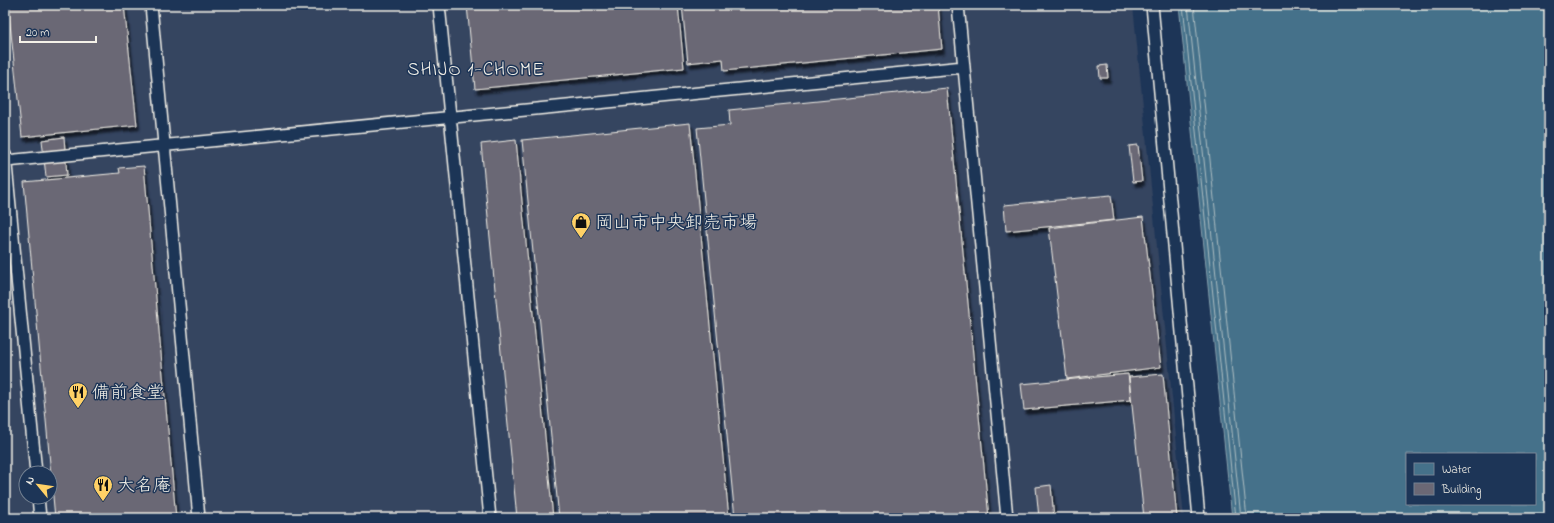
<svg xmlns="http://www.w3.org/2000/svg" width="1554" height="523" viewBox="0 0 1554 523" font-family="'Indie Flower','Klee One',sans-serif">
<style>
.built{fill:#344460;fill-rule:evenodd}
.water{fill:#45718a;stroke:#8ba4b0;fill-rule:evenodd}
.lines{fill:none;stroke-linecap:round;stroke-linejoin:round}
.shore{stroke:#aebec2;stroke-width:1}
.building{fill:#6b6875;stroke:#f4f1e8;filter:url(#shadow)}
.service-casing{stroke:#f4f1e8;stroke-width:14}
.service{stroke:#1d3557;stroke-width:11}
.labels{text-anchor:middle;stroke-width:3;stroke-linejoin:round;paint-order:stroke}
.poi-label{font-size:18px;fill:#f4f1e8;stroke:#1d3557;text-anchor:start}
.neighbourhood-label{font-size:19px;letter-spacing:1px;fill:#f4f1e8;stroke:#1d3557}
</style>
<defs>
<filter id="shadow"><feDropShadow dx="2.5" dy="4.5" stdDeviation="1" flood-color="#0009"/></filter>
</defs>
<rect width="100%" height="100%" fill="#1d3557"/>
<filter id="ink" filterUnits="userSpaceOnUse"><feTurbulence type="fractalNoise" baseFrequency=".025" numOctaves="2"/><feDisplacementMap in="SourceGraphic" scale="8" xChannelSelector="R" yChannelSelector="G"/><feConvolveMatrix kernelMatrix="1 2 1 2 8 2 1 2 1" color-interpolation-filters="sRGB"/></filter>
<g filter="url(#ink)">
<path class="built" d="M5 5H1133L1184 518H5ZM26 473H50V497H26Z"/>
<path class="water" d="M1179 5H1549V518H1232ZM1407 454H1535V504H1407Z"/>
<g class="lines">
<path class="shore" d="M1183 5 1236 518
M1188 5 1241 518
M1194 5 1247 518"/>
</g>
<path class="building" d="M8 5H124L137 125 22 137Z
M467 5H678L684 68 475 89Z
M682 5H938L942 49 724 71 723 59 688 63Z
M1107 65 1108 78H1100L1099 66Z
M947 88 989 518H735L697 128 730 125 729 110Z
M690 123 729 518H559L522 140Z
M64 137 67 175 46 177 42 140Z
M516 140 553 518H517L481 144Z
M1138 145 1142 181 1133 182 1129 146Z
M144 166 176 518H55L24 182 120 173 119 168Z
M1111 195 1114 220 1006 231 1004 205Z
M1143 217 1161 367 1067 379 1049 228Z
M1128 374 1131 400 1024 410 1021 384Z
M1163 374 1177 518H1144L1129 377Z
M1051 485 1054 518H1039L1036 487Z"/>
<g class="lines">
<defs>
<path id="service" d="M151 5 199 518
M439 5 490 518
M958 5 1007 518
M1152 5 1199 518
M5 155 36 473
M6 161 964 67
M38 497 40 518"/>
</defs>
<use href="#service" class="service-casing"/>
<use href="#service" class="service"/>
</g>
</g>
<defs>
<symbol id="shop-pin" viewBox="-11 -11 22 30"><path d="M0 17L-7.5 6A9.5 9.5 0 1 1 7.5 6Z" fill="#ffd166" stroke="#1d3557"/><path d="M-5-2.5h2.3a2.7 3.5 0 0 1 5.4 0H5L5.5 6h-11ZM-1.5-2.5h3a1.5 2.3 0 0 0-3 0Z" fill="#111"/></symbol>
<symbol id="restaurant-pin" viewBox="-11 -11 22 30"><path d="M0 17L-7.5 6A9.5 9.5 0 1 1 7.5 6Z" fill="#ffd166" stroke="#1d3557"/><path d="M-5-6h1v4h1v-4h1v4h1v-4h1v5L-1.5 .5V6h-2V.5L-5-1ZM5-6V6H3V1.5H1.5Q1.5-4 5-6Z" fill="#111"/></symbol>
</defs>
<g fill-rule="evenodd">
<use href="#shop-pin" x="570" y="211" width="22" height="30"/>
<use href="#restaurant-pin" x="67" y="381" width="22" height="30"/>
<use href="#restaurant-pin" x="92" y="474" width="22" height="30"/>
</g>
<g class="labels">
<g class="poi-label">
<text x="595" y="228">岡山市中央卸売市場</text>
<text x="92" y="398">備前食堂</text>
<text x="117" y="491">大名庵</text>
</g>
<g class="neighbourhood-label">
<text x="476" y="75">SHIJO 1-CHOME</text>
</g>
</g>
<rect width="1554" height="523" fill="none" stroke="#1d3557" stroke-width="20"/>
<rect x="10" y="10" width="1534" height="503" fill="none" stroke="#f4f1e8" stroke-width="1.5" filter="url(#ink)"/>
<rect x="1406" y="453" width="130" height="52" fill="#1d3557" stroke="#738091"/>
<rect x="1414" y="463" width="20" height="12" fill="#45718a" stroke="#738091"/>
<text x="1442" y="473" font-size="12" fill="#f4f1e8">Water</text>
<rect x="1414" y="483" width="20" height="12" fill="#6b6875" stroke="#738091"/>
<text x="1442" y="493" font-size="12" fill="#f4f1e8">Building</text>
<g transform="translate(38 485) rotate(299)"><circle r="19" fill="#1d3557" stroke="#738091"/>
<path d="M0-3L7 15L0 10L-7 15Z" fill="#ffd166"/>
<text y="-6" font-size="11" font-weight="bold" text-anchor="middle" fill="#f4f1e8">N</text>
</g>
<path d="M20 36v6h76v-6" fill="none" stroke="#f4f1e8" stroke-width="2"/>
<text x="26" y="36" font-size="12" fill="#f4f1e8" stroke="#1d3557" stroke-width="3" paint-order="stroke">20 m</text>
</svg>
